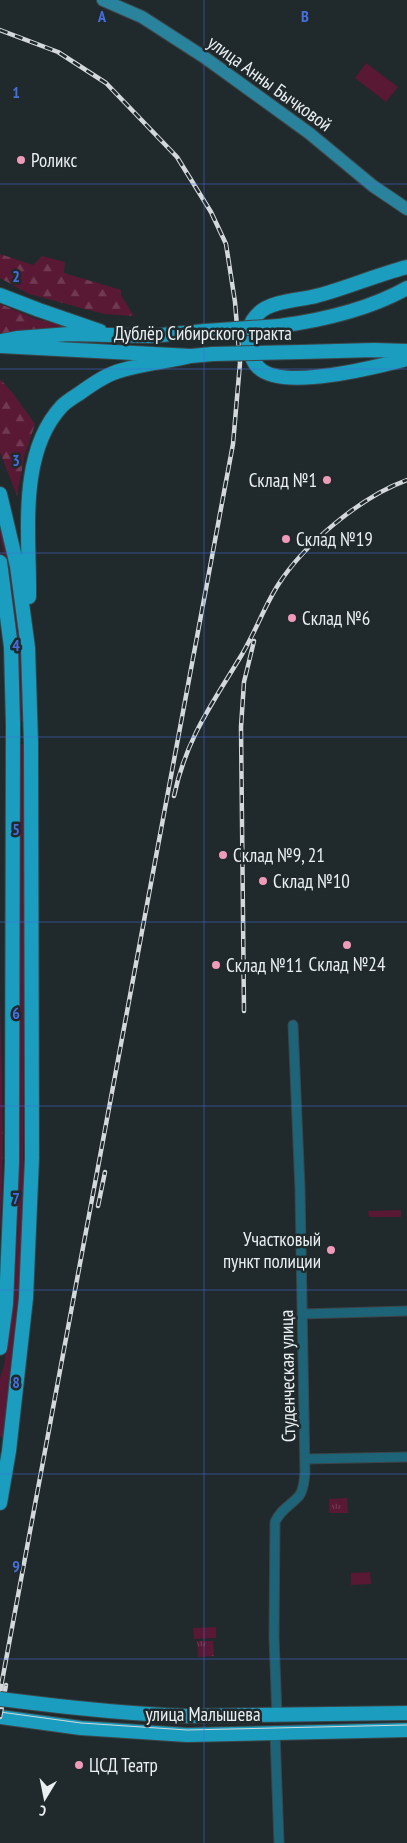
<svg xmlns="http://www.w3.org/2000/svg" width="407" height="1843" viewBox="0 0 407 1843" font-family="'PT Sans Narrow',sans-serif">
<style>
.grass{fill:#591834}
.forest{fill:url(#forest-firs)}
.park{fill:url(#park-tufts)}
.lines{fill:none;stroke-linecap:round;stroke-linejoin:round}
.street-casing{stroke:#3c4548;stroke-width:11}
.secondary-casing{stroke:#3c4548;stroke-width:14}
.primary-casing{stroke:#3c4548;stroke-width:16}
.street{stroke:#1d6479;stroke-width:9}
.secondary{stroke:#2a839d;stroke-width:12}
.primary{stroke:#1a9dbe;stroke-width:14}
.tram{stroke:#d3d9db;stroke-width:1}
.rail-casing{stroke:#d3d9db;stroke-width:4.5}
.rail{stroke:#20292c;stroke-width:2.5;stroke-dasharray:8;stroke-linecap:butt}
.primary-bridge-casing{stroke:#3c4548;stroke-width:16;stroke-linecap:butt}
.primary-bridge{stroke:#1a9dbe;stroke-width:14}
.grid{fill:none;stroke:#466edd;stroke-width:1;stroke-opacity:0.55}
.poi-dot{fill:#ef9ab8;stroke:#20292c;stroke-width:2}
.labels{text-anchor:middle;stroke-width:5;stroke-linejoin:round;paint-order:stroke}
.street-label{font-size:19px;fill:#eaf0f2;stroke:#20292c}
.poi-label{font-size:19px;fill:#eaf0f2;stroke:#20292c;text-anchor:start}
.grid-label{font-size:16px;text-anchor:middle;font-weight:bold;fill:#466edd;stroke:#20292c;stroke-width:5;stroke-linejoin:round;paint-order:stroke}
</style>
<defs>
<pattern id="forest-firs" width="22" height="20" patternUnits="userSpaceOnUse" patternTransform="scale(1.25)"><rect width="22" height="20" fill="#591834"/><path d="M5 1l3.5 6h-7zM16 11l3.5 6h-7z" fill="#713a52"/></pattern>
<pattern id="park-tufts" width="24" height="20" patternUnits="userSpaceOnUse" patternTransform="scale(1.25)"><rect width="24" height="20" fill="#591834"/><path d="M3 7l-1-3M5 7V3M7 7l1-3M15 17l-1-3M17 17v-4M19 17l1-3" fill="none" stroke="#713a52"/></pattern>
</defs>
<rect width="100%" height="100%" fill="#20292c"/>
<path class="grass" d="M366 63 398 87 386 102 355 78Z
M0 509 23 638 25 721H19L17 639 10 588 0 535Z
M19 744H25L23 1228 18 1296 4 1439 0 1436V1378L4 1366 14 1297 18 1227Z
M401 1210V1217H369L368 1211Z
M370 1572 371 1584 351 1585V1573Z
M216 1627V1638L194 1639 193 1628Z"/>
<path class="forest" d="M0 254 33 265 42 256 65 262 64 273 121 290V295L134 316 104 314 29 294 0 278Z
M0 304 36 319 79 329 0 335Z
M0 379 12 392 35 424 24 458 17 496 0 452Z
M0 996C2 1075 5 1154 0 1234Z"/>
<path class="park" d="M347 1498 348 1513H329V1499Z
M197 1641H213L214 1656 198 1657Z"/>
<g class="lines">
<defs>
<path id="street" d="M302 1314 407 1311
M305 1459 407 1457
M277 1716 274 1637 275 1522C280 1510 291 1505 299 1496 304 1490 304 1480 305 1473L300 1189 293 1025
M275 1733 279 1843"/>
<path id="secondary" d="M103 0 142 17 204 57 309 133 373 186 407 209"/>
<path id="primary" d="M407 267C376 275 347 288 316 296 300 300 271 301 259 313 249 322 246 335 249 348 251 355 253 363 259 368 283 391 376 367 407 359
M0 295 39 310 100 331
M279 326C323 320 368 310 407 288
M2 341 18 338 69 334 151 336 205 331
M0 346 191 356 213 354
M301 352 374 350 407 351
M0 494 17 566 28 648 31 743 32 1158 26 1298 9 1451 0 1503
M0 562 11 647 13 724 12 1163 6 1304 0 1348
M29 597C30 537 17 454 62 406 67 401 74 397 80 393 91 385 104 376 116 372 140 364 166 362 191 356
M187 1716 407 1713
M0 1717 81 1728 187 1735 407 1730"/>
</defs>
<use href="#street" class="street-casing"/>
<use href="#secondary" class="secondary-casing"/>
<use href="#primary" class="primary-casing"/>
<use href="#street" class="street"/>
<use href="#secondary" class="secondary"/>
<use href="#primary" class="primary"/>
<path class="tram" d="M0 1712 81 1723 187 1730 407 1725"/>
<defs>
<path id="rail" d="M0 30 58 52 106 83 177 157 211 212 226 244 235 302 240 363 233 444 0 1692
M174 796C186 739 212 704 241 656 255 633 264 607 278 585 304 544 362 496 407 480
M244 1011 241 727 244 682 254 641
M98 1206 105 1172
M0 1717 6 1685"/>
</defs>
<use href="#rail" class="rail-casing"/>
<use href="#rail" class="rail"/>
<defs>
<path id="primary-bridge" d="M205 331 279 326
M213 354 301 352
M0 1699C62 1707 124 1714 187 1716"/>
</defs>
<use href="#primary-bridge" class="primary-bridge-casing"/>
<use href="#primary-bridge" class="primary-bridge"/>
</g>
<path class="grid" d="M204 0V1843M0 184H407M0 369H407M0 553H407M0 737H407M0 922H407M0 1106H407M0 1290H407M0 1474H407M0 1659H407"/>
<g class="poi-dot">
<circle cx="21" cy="160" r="5"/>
<circle cx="327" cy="480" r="5"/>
<circle cx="286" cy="539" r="5"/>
<circle cx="292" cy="618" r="5"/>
<circle cx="223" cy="855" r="5"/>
<circle cx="263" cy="881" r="5"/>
<circle cx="347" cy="945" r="5"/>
<circle cx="216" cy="965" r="5"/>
<circle cx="331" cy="1250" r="5"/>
<circle cx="79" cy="1765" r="5"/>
</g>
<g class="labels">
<g class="street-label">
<text transform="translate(270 83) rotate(36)" y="7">улица Анны Бычковой</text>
<text x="203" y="340">Дублёр Сибирского тракта</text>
<text transform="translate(287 1376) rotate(-91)" y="7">Студенческая улица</text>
<text x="203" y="1721">улица Малышева</text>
</g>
<g class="poi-label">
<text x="31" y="167">Роликс</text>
<text x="317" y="487" text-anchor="end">Склад №1</text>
<text x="296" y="546">Склад №19</text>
<text x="302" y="625">Склад №6</text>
<text x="233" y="862">Склад №9, 21</text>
<text x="273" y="888">Склад №10</text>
<text x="347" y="971" text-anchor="middle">Склад №24</text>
<text x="226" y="972">Склад №11</text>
<text x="321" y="1246" text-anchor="end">Участковый<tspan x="321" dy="22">пункт полиции</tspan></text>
<text x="89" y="1772">ЦСД Театр</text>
</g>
</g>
<g class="grid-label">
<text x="102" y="22">A</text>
<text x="305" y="22">B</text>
<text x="16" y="98">1</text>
<text x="16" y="282">2</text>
<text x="16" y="466">3</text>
<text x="16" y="651">4</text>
<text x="16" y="835">5</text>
<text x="16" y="1019">6</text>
<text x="16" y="1204">7</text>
<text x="16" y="1388">8</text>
<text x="16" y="1572">9</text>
</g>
<g transform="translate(45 1798) rotate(190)" stroke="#20292c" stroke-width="4" paint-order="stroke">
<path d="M0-4L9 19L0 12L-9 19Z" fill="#eaf0f2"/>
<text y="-8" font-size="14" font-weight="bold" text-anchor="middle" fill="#eaf0f2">С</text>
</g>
</svg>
